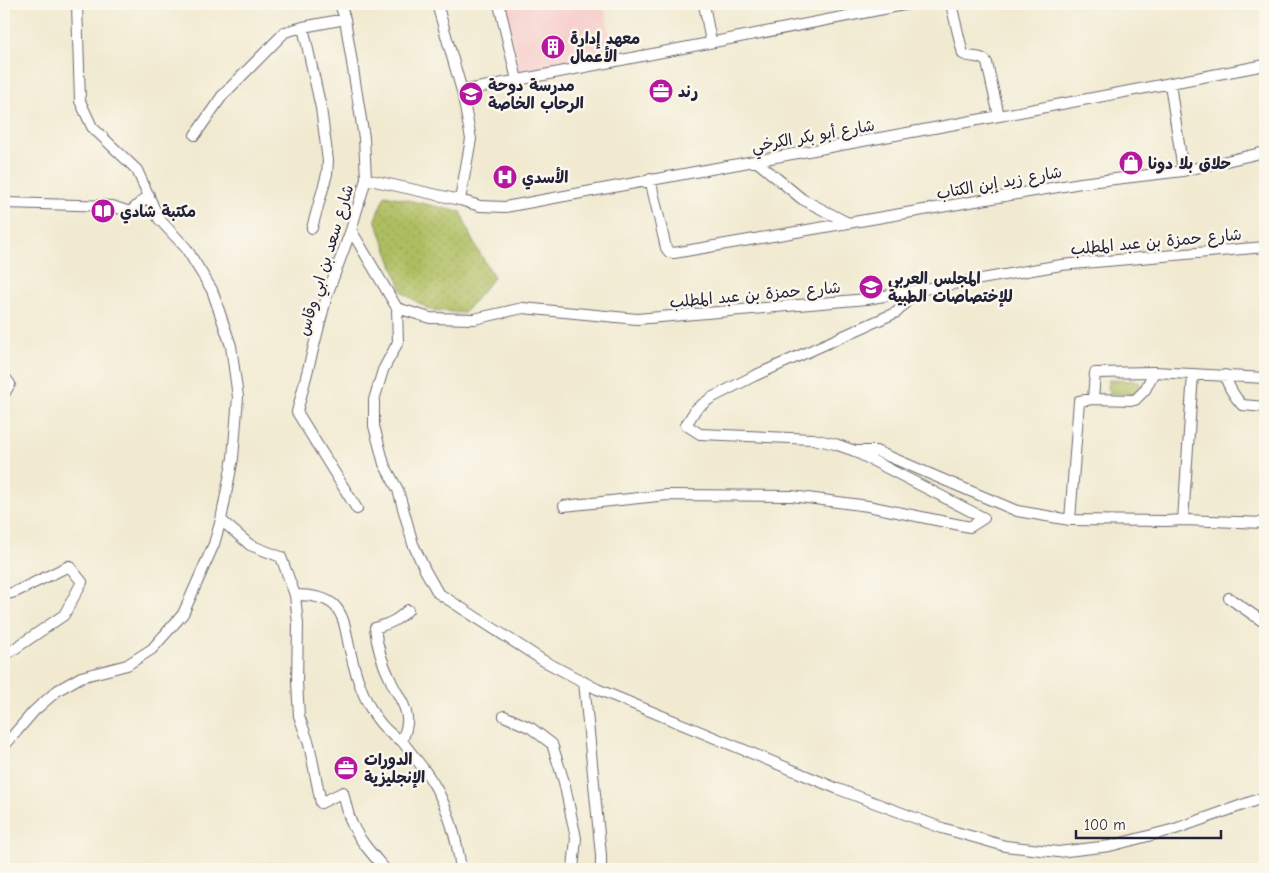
<svg xmlns="http://www.w3.org/2000/svg" width="1269" height="873" viewBox="0 0 1269 873" font-family="'Comic Neue','Playpen Sans Arabic',sans-serif">
<style>
.built{fill:#f7d0cd}
.grass{fill:url(#grass-tufts);stroke:#68704e}
.park{fill:url(#park-dots);stroke:#68704e}
.lines{fill:none;stroke-linecap:round;stroke-linejoin:round}
.minor-casing{stroke:#6a6870;stroke-width:12}
.minor{stroke:#fff;stroke-width:10}
.labels{text-anchor:middle;stroke-width:5;stroke-linejoin:round;paint-order:stroke}
.poi-label{font-size:16px;font-weight:bold;fill:#22223b;stroke:#fbf7ec;text-anchor:start}
.street-label{font-size:16px;fill:#22223b;stroke:#fbf7ec}
</style>
<defs>
<pattern id="grass-tufts" width="24" height="20" patternUnits="userSpaceOnUse" patternTransform="scale(1.25)"><rect width="24" height="20" fill="#aebd60"/><path d="M3 7l-1-3M5 7V3M7 7l1-3M15 17l-1-3M17 17v-4M19 17l1-3" fill="none" stroke="#95a254"/></pattern>
<pattern id="park-dots" width="8" height="8" patternUnits="userSpaceOnUse" patternTransform="scale(1.25)"><rect width="8" height="8" fill="#aebd60"/><path d="M2 2h.1M6 6h.1" fill="none" stroke="#95a254" stroke-width="1.8" stroke-linecap="round"/></pattern>
</defs>
<rect width="100%" height="100%" fill="#fbf7ec"/>
<filter id="ink" filterUnits="userSpaceOnUse"><feTurbulence type="fractalNoise" baseFrequency=".02" numOctaves="2"/><feDisplacementMap in="SourceGraphic" scale="10" xChannelSelector="R" yChannelSelector="G"/><feConvolveMatrix kernelMatrix="1 2 1 2 8 2 1 2 1" color-interpolation-filters="sRGB"/></filter>
<filter id="wash" filterUnits="userSpaceOnUse"><feTurbulence type="fractalNoise" baseFrequency=".0096" numOctaves="4" result="noise"/><feDisplacementMap in="SourceGraphic" scale="20" xChannelSelector="R" yChannelSelector="G"/><feGaussianBlur stdDeviation="1.12" result="paint"/><feColorMatrix in="noise" values="0 0 0 0 0 0 0 0 0 0 0 0 0 0 0 0 0 1.4 0 .05"/><feComposite in="paint" operator="in"/></filter>
<g filter="url(#wash)">
<rect width="100%" height="100%" fill="#f1ead1"/>
<path class="built" d="M506 4H603L616 55 519 73Z"/>
<path class="grass" d="M1109 380 1138 381 1141 385 1139 389 1134 395 1110 393 1107 388Z"/>
<path class="park" d="M385 195 461 212 472 240 494 277 464 313 430 310 403 293 375 219Z"/>
</g>
<g filter="url(#ink)">
<g class="lines">
<defs>
<path id="minor" d="M340 4 345 19 364 138 366 179 351 230 327 295 297 412 357 509
M437 4 462 91 471 139 460 200
M499 4 517 80
M704 4 711 42
M951 4 963 54C971 59 982 54 987 63L999 116
M303 27 321 108 328 161 327 174 312 228
M1170 84 1183 171
M462 91 909 4
M195 135 222 96 285 32 303 27 345 19
M756 161 802 199 848 223 1081 183 1183 171 1265 152
M366 179 460 200 480 206 505 207 999 116 1265 65
M650 179 666 248 669 252 674 253 848 223
M4 203 112 206 130 212 149 195
M351 230 397 308 430 318 474 319 523 308 637 319 867 299 1061 265 1265 247
M916 291 897 312 754 376 711 398 696 409 686 425 700 434 813 439 835 444 855 451H876L1017 511 1070 520 1166 521 1183 520 1265 523
M397 308 398 342 383 370 374 400V426L384 464 398 490 413 544 425 570 438 593 544 661 597 689 838 789 942 828 1005 846 1058 852 1110 846 1175 829 1265 797
M1225 375C1228 387 1234 396 1242 405L1265 407
M4 376 10 384 4 394
M1093 399 1095 373 1154 372 1265 378
M564 506 667 495 792 496 868 506 970 527 984 518 856 452
M221 520 250 545 281 557 295 595 298 624 297 682 299 716 309 744 321 803 343 792C345 801 347 810 350 819 357 838 372 854 385 869
M1070 520 1079 401 1093 399 1135 400 1145 390 1154 372
M1183 520 1193 374
M4 595 15 592 69 566 82 582 64 615 4 656
M295 595C308 595 326 597 335 606 345 617 346 633 349 646 356 679 370 725 402 741 413 756 427 771 436 788 450 813 457 841 461 869
M1229 598 1265 623
M584 682 601 855V869
M504 716 531 728 552 744 564 782 576 838 573 869
M402 741C405 733 408 725 407 718 406 704 396 693 391 681 383 665 377 647 375 628 391 623 396 621 408 610
M4 746 34 711 58 690 81 677 127 665 152 649 183 614 214 544 221 520 233 458 238 397 231 346 212 290 186 248 159 219 137 170 92 127 80 101 77 4"/>
</defs>
<use href="#minor" class="minor-casing"/>
<use href="#minor" class="minor"/>
</g>
</g>
<defs>
<symbol id="building-disc" viewBox="-11 -11 22 22"><circle r="9.5" fill="#b5179e" stroke="#fbf7ec"/><path d="M-4-6H4V6H1V3H-1V6H-4ZM-2.5-4.3h1.7v1.8h-1.7ZM.8-4.3h1.7v1.8H.8ZM-2.5-1h1.7V.8h-1.7ZM.8-1h1.7V.8H.8Z" fill="#fff"/></symbol>
<symbol id="office-disc" viewBox="-11 -11 22 22"><circle r="9.5" fill="#b5179e" stroke="#fbf7ec"/><path d="M-6-3h4V-5.5h4V-3h4V5H-6ZM-1-4.5V-3h2v-1.5ZM-6 0V1H6V0Z" fill="#fff"/></symbol>
<symbol id="school-disc" viewBox="-11 -11 22 22"><circle r="9.5" fill="#b5179e" stroke="#fbf7ec"/><path d="M0-5L7-2L0 1L-7-2ZM-4 1L0 2.5L4 1V4Q0 6-4 4Z" fill="#fff"/></symbol>
<symbol id="shop-disc" viewBox="-11 -11 22 22"><circle r="9.5" fill="#b5179e" stroke="#fbf7ec"/><path d="M-5-2.5h2.3a2.7 3.5 0 0 1 5.4 0H5L5.5 6h-11ZM-1.5-2.5h3a1.5 2.3 0 0 0-3 0Z" fill="#fff"/></symbol>
<symbol id="hospital-disc" viewBox="-11 -11 22 22"><circle r="9.5" fill="#b5179e" stroke="#fbf7ec"/><path d="M-5-5h3v3.5h4V-5h3V5h-3V1.5h-4V5h-3Z" fill="#fff"/></symbol>
<symbol id="library-disc" viewBox="-11 -11 22 22"><circle r="9.5" fill="#b5179e" stroke="#fbf7ec"/><path d="M-6-4Q-3-5.5-.7-3.5V5Q-3 3-6 4ZM6-4Q3-5.5 .7-3.5V5Q3 3 6 4Z" fill="#fff"/></symbol>
<symbol id="university-disc" viewBox="-11 -11 22 22"><circle r="9.5" fill="#b5179e" stroke="#fbf7ec"/><path d="M0-5L7-2L0 1L-7-2ZM-4 1L0 2.5L4 1V4Q0 6-4 4Z" fill="#fff"/></symbol>
</defs>
<g fill-rule="evenodd">
<use href="#building-disc" x="539" y="33" width="28" height="28"/>
<use href="#office-disc" x="647" y="77" width="28" height="28"/>
<use href="#school-disc" x="457" y="80" width="28" height="28"/>
<use href="#shop-disc" x="1117" y="149" width="28" height="28"/>
<use href="#hospital-disc" x="491" y="163" width="28" height="28"/>
<use href="#library-disc" x="89" y="197" width="28" height="28"/>
<use href="#university-disc" x="857" y="273" width="28" height="28"/>
<use href="#office-disc" x="332" y="754" width="28" height="28"/>
</g>
<g class="labels">
<g class="poi-label">
<text x="570" y="44">معهد إدارة<tspan x="570" dy="18">الأعمال</tspan></text>
<text x="488" y="91">مدرسة دوحة<tspan x="488" dy="18">الرحاب الخاصة</tspan></text>
<text x="678" y="97">رند</text>
<text x="1148" y="169">حلاق بلا دونا</text>
<text x="522" y="183">الأسدي</text>
<text x="120" y="217">مكتبة شادي</text>
<text x="888" y="284">المجلس العربي<tspan x="888" dy="18">للإختصاصات الطبية</tspan></text>
<text x="364" y="765">الدورات<tspan x="364" dy="18">الإنجليزية</tspan></text>
</g>
<g class="street-label">
<text transform="translate(813 135) rotate(-10)" y="6">شارع أبو بكر الكرخي</text>
<text transform="translate(999 182) rotate(-10)" y="6">شارع زيد إبن الكتاب</text>
<text transform="translate(1156 241) rotate(-5)" y="6">شارع حمزة بن عبد المطلب</text>
<text transform="translate(325 260) rotate(-73)" y="6">شارع سعد بن ابي وقاس</text>
<text transform="translate(755 294) rotate(-5)" y="6">شارع حمزة بن عبد المطلب</text>
</g>
</g>
<rect width="1269" height="873" fill="none" stroke="#fbf7ec" stroke-width="20"/>
<path d="M1076 830v8h145v-8" fill="none" stroke="#22223b" stroke-width="2.5"/>
<text x="1084" y="830" font-size="15" fill="#22223b" stroke="#fbf7ec" stroke-width="4" paint-order="stroke">100 m</text>
</svg>
